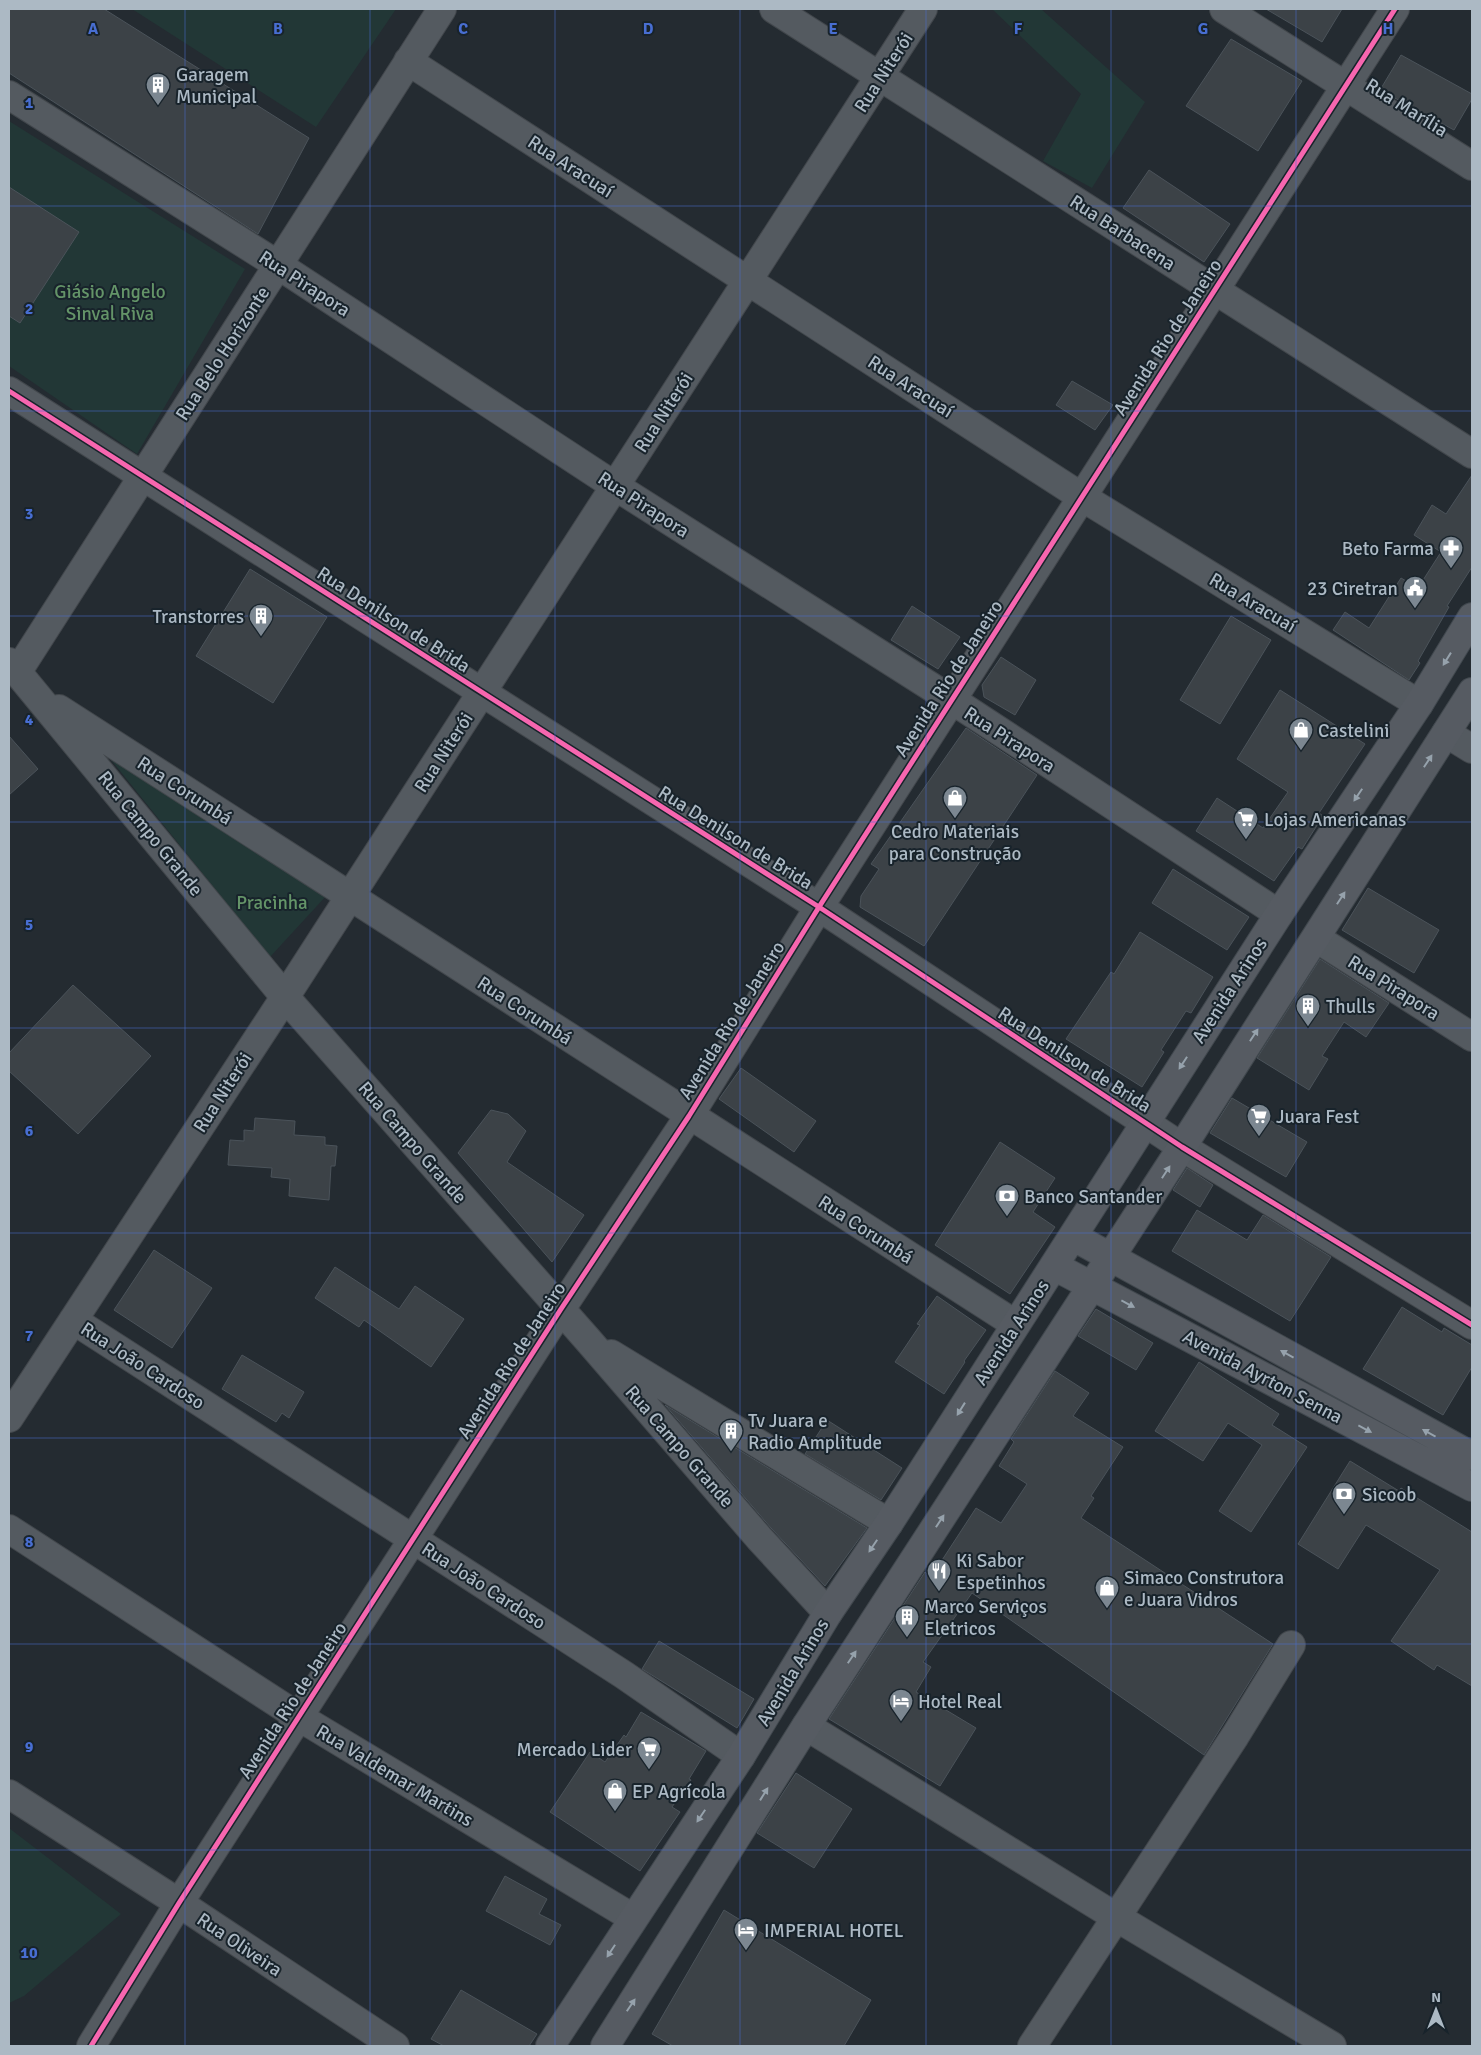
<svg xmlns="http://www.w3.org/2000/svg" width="1481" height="2055" viewBox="0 0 1481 2055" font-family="Signika,sans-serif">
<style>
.green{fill:#223736}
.building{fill:#3c4247;stroke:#4b535a}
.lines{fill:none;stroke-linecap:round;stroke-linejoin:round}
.minor-casing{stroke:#42474c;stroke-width:30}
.major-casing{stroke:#41484e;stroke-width:30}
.minor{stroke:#545a60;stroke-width:28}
.major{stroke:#565b62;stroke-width:28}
.cycleway-casing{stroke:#18232b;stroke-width:8}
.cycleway{stroke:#f766af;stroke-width:5}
.oneway{fill:#96a2ac}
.grid{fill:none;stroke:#486ed2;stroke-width:1;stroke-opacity:0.55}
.labels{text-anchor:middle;stroke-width:4;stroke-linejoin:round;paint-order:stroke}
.street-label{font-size:19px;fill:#acb9c4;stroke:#18232b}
.poi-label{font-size:19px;fill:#acb9c4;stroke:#18232b;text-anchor:start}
.park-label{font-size:19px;fill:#649468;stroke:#18232b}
.grid-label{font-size:16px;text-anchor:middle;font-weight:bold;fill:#486ed2;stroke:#18232b;stroke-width:4;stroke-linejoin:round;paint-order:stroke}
</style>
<rect width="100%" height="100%" fill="#242b31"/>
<path class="green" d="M132 9H396L316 127Z
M992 9H1041L1145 102 1092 188 1043 161 1081 94Z
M9 121 245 269 137 454 9 366Z
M104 751 327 895 270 957Z
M9 1828 121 1914 24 1996 9 2003Z"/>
<path class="building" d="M9 9H104L309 138 258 234 9 73Z
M1266 9H1342L1322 42Z
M1231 39 1302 81 1258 151 1186 106Z
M1401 55 1472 94V99L1454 130 1380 90Z
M1149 170 1230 224 1204 262 1123 208Z
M9 187 79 232 20 323 9 316Z
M1072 381 1113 405 1095 430 1056 405Z
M1472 475V567L1447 606 1449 607 1418 661 1420 663 1409 680 1333 630 1345 612 1369 628 1401 578 1418 588 1441 552 1414 535 1432 505 1446 514Z
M250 569 327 617 273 703 196 656Z
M912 606 960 637 938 669 891 640Z
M1231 616 1271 640 1220 724 1180 700Z
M1001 657 1036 680 1015 715 984 697 982 685Z
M1280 690 1365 744 1319 813 1323 816 1302 849 1298 847 1274 881 1196 831 1217 798 1263 828 1288 792 1237 759Z
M966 728 1037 775 924 946 860 907 861 896 879 869 871 864Z
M9 736 38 769 9 795Z
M1173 869 1249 917 1227 950 1152 903Z
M1368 888 1439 930 1414 973 1342 930Z
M1140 932 1213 977 1191 1013 1186 1011 1161 1050 1164 1052 1142 1087 1066 1039 1111 972 1114 974Z
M1320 959 1389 1003 1366 1037 1344 1022 1322 1056 1328 1059 1309 1090 1257 1058Z
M73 985 151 1056 78 1134 9 1071V1053Z
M741 1068 816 1121 794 1152 719 1099Z
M1232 1098 1307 1142 1286 1177 1210 1133Z
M491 1110 508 1114 526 1131 507 1162 584 1215 552 1262 458 1153Z
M255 1118 295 1121 294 1135 325 1137V1145L337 1146 335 1166H331L329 1200 289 1196 290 1179 271 1177 272 1168 228 1165 230 1140 244 1141V1130L254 1131Z
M1000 1142 1055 1178 1033 1212 1055 1227 1010 1294 935 1245Z
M1187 1168 1213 1185 1200 1207 1173 1190Z
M1197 1210 1247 1240 1263 1215 1331 1257 1290 1321 1172 1251Z
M154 1250 212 1288 172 1348 114 1310Z
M335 1267 399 1309 415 1286 464 1319 431 1367 364 1320 359 1327 315 1298Z
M937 1296 986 1330 964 1361 965 1362 944 1394 895 1362 920 1325 917 1324Z
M1402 1307 1442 1332 1444 1328 1472 1345V1367L1443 1415 1363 1369Z
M1096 1309 1153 1343 1136 1370 1078 1336Z
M242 1355 304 1392 289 1418 282 1413 276 1422 222 1389Z
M1199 1362 1279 1414 1272 1425 1307 1447 1251 1532 1219 1511 1262 1445 1228 1423 1203 1461 1155 1431Z
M1055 1371 1089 1393 1073 1416 1123 1447 1091 1496 1094 1498 1081 1518 1273 1644 1204 1755 972 1593 923 1662 931 1667 916 1692 976 1728 940 1786 829 1719 925 1572 931 1577 976 1508 1001 1523 1027 1484 999 1466 1014 1442 1011 1439Z
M665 1405 867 1528 825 1586 771 1528Z
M827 1420 902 1468 881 1500 805 1454Z
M1350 1461 1399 1491 1401 1488 1472 1532V1686L1437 1665 1434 1670 1391 1641 1440 1570 1366 1525 1338 1569 1298 1544Z
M659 1641 754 1699 737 1728 642 1669Z
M641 1712 706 1751 689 1779 691 1780 672 1807 680 1812 640 1871 550 1812 590 1752 605 1762 624 1735 626 1737Z
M796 1773 852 1809 814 1868 757 1833Z
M505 1876 547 1899 539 1914 561 1925 550 1945 486 1911Z
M724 1910 871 2000 844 2046H673L652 2034Z
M461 1990 537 2034 529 2046H444L431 2039Z"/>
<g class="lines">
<defs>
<path id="minor" d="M774 9 1472 454
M1224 9 1472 166
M408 61 1082 497 1419 704
M9 95 278 265 615 486 952 700 1279 914
M9 391 819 907 1182 1147 1472 1325
M9 662 285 997 588 1340 759 1538 828 1613
M18 671 442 9
M59 709 1015 1324
M1446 733 1472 749
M1316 938 1472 1037
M73 1320 624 1675 741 1756
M611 1354 889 1523
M9 1418 285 997 923 9
M9 1529 299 1717 633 1918
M806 1726 1116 1917 1332 2046
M9 1794 179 1903 395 2046
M91 2046 179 1903 561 1309 689 1116 819 907 1395 9
M1032 2046 1235 1736 1291 1645"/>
<path id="major" d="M1074 1237 1472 1456
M1054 1266 1472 1487
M550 2046 741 1756 828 1613 889 1523 1279 914 1419 704 1472 617
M605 2046 806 1726 1182 1147 1472 692"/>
</defs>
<use href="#minor" class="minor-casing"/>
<use href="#major" class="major-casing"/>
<use href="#minor" class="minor"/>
<use href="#major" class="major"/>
<defs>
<path id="cycleway" d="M9 391 819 907 1182 1147 1472 1325
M91 2046 179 1903 561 1309 689 1116 819 907 1395 9"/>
</defs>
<use href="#cycleway" class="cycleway-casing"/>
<use href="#cycleway" class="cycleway"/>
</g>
<defs><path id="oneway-solid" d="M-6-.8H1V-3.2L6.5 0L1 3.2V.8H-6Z" transform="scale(1.25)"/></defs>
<g class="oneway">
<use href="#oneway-solid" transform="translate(1447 659) rotate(122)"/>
<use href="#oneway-solid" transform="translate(1428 761) rotate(-57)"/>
<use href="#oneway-solid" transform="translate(1358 795) rotate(124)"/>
<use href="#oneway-solid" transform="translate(1341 898) rotate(-57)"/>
<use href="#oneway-solid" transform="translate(1254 1035) rotate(-57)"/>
<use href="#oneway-solid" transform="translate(1183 1063) rotate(123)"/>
<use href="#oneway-solid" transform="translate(1166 1172) rotate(-57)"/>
<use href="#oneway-solid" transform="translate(1128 1304) rotate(28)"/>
<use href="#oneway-solid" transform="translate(1287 1354) rotate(-151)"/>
<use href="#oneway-solid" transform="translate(961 1409) rotate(122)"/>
<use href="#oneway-solid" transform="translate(1365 1429) rotate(28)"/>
<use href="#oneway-solid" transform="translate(1429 1433) rotate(-151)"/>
<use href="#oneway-solid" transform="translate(940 1521) rotate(-57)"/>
<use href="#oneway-solid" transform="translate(873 1546) rotate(124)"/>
<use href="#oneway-solid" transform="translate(852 1657) rotate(-56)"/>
<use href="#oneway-solid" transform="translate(764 1794) rotate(-58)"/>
<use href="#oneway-solid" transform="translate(701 1816) rotate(124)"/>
<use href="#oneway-solid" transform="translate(611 1951) rotate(123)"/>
<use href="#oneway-solid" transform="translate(631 2005) rotate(-56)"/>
</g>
<path class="grid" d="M185 9V2046M370 9V2046M555 9V2046M740 9V2046M926 9V2046M1111 9V2046M1296 9V2046M9 206H1472M9 411H1472M9 616H1472M9 822H1472M9 1028H1472M9 1233H1472M9 1438H1472M9 1644H1472M9 1850H1472"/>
<defs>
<symbol id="building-pin" viewBox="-11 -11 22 30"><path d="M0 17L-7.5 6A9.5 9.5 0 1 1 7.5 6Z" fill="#7c8791" stroke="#18232b"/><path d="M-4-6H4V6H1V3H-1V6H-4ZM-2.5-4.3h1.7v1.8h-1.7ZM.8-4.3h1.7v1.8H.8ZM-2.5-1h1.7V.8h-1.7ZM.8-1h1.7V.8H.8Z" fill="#fff"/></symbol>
<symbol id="pharmacy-pin" viewBox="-11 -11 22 30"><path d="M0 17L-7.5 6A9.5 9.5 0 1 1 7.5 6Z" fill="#7c8791" stroke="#18232b"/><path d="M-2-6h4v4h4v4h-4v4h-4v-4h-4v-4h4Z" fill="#fff"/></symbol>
<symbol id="civic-pin" viewBox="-11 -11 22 30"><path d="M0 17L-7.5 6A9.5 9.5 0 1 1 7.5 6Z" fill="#7c8791" stroke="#18232b"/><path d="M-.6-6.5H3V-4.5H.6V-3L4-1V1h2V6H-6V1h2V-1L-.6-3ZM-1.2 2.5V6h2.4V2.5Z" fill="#fff"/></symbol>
<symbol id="shop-pin" viewBox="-11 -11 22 30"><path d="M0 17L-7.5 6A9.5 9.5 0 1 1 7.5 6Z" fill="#7c8791" stroke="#18232b"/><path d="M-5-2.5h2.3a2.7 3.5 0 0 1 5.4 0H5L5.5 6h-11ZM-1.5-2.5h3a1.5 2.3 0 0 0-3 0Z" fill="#fff"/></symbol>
<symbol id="supermarket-pin" viewBox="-11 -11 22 30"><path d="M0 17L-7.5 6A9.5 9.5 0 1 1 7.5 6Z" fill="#7c8791" stroke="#18232b"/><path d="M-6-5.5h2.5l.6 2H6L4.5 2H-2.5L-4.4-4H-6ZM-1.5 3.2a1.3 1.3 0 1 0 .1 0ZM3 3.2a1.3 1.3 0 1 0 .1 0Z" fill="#fff"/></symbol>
<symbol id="bank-pin" viewBox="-11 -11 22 30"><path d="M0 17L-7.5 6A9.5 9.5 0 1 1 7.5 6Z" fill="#7c8791" stroke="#18232b"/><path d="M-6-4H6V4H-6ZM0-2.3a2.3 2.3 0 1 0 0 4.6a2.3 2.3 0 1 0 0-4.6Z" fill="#fff"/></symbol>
<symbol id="restaurant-pin" viewBox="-11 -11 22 30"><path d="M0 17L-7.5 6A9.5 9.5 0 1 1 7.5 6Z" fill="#7c8791" stroke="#18232b"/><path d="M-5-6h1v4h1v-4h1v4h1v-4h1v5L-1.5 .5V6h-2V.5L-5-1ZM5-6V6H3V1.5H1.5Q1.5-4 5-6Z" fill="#fff"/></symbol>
<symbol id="hotel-pin" viewBox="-11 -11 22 30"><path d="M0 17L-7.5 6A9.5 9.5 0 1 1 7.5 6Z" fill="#7c8791" stroke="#18232b"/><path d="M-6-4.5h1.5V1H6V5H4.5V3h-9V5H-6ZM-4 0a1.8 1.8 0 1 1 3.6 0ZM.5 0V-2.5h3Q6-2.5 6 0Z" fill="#fff"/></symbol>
</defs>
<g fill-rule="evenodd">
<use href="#building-pin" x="144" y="71" width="28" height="38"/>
<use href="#pharmacy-pin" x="1437" y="534" width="28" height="38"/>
<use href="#civic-pin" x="1401" y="574" width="28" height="38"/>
<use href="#building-pin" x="247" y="602" width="28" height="38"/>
<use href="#shop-pin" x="1287" y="716" width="28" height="38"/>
<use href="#shop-pin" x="941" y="784" width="28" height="38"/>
<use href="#supermarket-pin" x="1232" y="805" width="28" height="38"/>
<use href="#building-pin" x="1294" y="992" width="28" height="38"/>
<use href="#supermarket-pin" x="1245" y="1102" width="28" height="38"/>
<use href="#bank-pin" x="993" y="1182" width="28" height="38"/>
<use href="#building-pin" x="717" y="1417" width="28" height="38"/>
<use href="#bank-pin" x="1330" y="1480" width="28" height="38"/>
<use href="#restaurant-pin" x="925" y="1557" width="28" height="38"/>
<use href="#shop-pin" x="1093" y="1574" width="28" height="38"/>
<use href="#building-pin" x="893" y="1603" width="28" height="38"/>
<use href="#hotel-pin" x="887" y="1687" width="28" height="38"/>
<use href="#supermarket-pin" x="635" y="1735" width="28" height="38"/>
<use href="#shop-pin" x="601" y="1777" width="28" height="38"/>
<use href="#hotel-pin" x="732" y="1916" width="28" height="38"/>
</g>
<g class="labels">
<g class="street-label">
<text transform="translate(883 72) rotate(-57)" y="7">Rua Niterói</text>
<text transform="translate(1407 107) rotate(32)" y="7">Rua Marília</text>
<text transform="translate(571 166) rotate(33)" y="7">Rua Aracuaí</text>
<text transform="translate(1123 232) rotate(33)" y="7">Rua Barbacena</text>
<text transform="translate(305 283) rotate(33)" y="7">Rua Pirapora</text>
<text transform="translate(1167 337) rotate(-57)" y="7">Avenida Rio de Janeiro</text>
<text transform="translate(222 353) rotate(-57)" y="7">Rua Belo Horizonte</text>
<text transform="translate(911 386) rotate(33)" y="7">Rua Aracuaí</text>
<text transform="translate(663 412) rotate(-57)" y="7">Rua Niterói</text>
<text transform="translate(644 504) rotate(33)" y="7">Rua Pirapora</text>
<text transform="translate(1253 602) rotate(31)" y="7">Rua Aracuaí</text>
<text transform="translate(394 619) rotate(33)" y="7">Rua Denilson de Brida</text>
<text transform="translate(948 678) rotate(-57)" y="7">Avenida Rio de Janeiro</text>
<text transform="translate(1010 739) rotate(33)" y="7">Rua Pirapora</text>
<text transform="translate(443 752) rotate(-57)" y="7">Rua Niterói</text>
<text transform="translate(185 790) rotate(33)" y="7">Rua Corumbá</text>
<text transform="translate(151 833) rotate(51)" y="7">Rua Campo Grande</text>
<text transform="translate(736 837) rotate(32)" y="7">Rua Denilson de Brida</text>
<text transform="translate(1394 987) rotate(32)" y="7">Rua Pirapora</text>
<text transform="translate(1229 990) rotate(-57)" y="7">Avenida Arinos</text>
<text transform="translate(525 1010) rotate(33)" y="7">Rua Corumbá</text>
<text transform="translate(731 1020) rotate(-58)" y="7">Avenida Rio de Janeiro</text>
<text transform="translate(1075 1059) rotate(33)" y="7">Rua Denilson de Brida</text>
<text transform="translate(222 1092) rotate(-57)" y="7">Rua Niterói</text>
<text transform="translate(413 1142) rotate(49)" y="7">Rua Campo Grande</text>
<text transform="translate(866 1229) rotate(33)" y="7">Rua Corumbá</text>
<text transform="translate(1011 1332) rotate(-57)" y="7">Avenida Arinos</text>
<text transform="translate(511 1360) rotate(-57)" y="7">Avenida Rio de Janeiro</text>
<text transform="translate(143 1365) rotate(33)" y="7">Rua João Cardoso</text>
<text transform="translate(1263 1376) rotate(28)" y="7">Avenida Ayrton Senna</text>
<text transform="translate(680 1446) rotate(49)" y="7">Rua Campo Grande</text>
<text transform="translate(484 1585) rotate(33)" y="7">Rua João Cardoso</text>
<text transform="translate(792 1672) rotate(-59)" y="7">Avenida Arinos</text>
<text transform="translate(292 1700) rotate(-57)" y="7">Avenida Rio de Janeiro</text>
<text transform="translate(395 1775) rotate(31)" y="7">Rua Valdemar Martins</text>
<text transform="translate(240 1944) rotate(34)" y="7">Rua Oliveira</text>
</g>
<g class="poi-label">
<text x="176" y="81">Garagem<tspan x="176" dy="22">Municipal</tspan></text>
<text x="1434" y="555" text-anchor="end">Beto Farma</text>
<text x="1398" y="595" text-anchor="end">23 Ciretran</text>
<text x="244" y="623" text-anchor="end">Transtorres</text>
<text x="1318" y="737">Castelini</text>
<text x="1264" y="826">Lojas Americanas</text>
<text x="955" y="838" text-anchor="middle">Cedro Materiais<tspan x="955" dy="22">para Construção</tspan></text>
<text x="1326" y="1013">Thulls</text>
<text x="1276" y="1123">Juara Fest</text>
<text x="1024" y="1203">Banco Santander</text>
<text x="748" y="1427">Tv Juara e<tspan x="748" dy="22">Radio Amplitude</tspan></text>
<text x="1362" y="1501">Sicoob</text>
<text x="956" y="1567">Ki Sabor<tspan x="956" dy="22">Espetinhos</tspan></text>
<text x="1124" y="1584">Simaco Construtora<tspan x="1124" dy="22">e Juara Vidros</tspan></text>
<text x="924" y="1613">Marco Serviços<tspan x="924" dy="22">Eletricos</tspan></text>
<text x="918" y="1708">Hotel Real</text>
<text x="632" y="1756" text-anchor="end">Mercado Lider</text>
<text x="632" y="1798">EP Agrícola</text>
<text x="764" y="1937">IMPERIAL HOTEL</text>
</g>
<g class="park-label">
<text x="110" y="298">Giásio Angelo<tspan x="110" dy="22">Sinval Riva</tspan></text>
<text x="272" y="909">Pracinha</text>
</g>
</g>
<g class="grid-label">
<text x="93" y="34">A</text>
<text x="278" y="34">B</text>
<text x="463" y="34">C</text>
<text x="648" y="34">D</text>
<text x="833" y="34">E</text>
<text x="1018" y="34">F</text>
<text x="1203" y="34">G</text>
<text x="1388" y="34">H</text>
<text x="29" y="108">1</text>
<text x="29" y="314">2</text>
<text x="29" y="519">3</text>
<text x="29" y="725">4</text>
<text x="29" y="930">5</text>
<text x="29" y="1136">6</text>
<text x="29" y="1341">7</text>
<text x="29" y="1547">8</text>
<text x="29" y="1752">9</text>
<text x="29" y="1958">10</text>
</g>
<rect width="1481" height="2055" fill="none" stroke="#acb9c4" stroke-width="20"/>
<g transform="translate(1436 2010)" stroke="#18232b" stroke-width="4" paint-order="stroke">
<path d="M0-4L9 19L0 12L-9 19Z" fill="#acb9c4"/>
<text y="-8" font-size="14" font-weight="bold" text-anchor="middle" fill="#acb9c4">N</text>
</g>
</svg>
